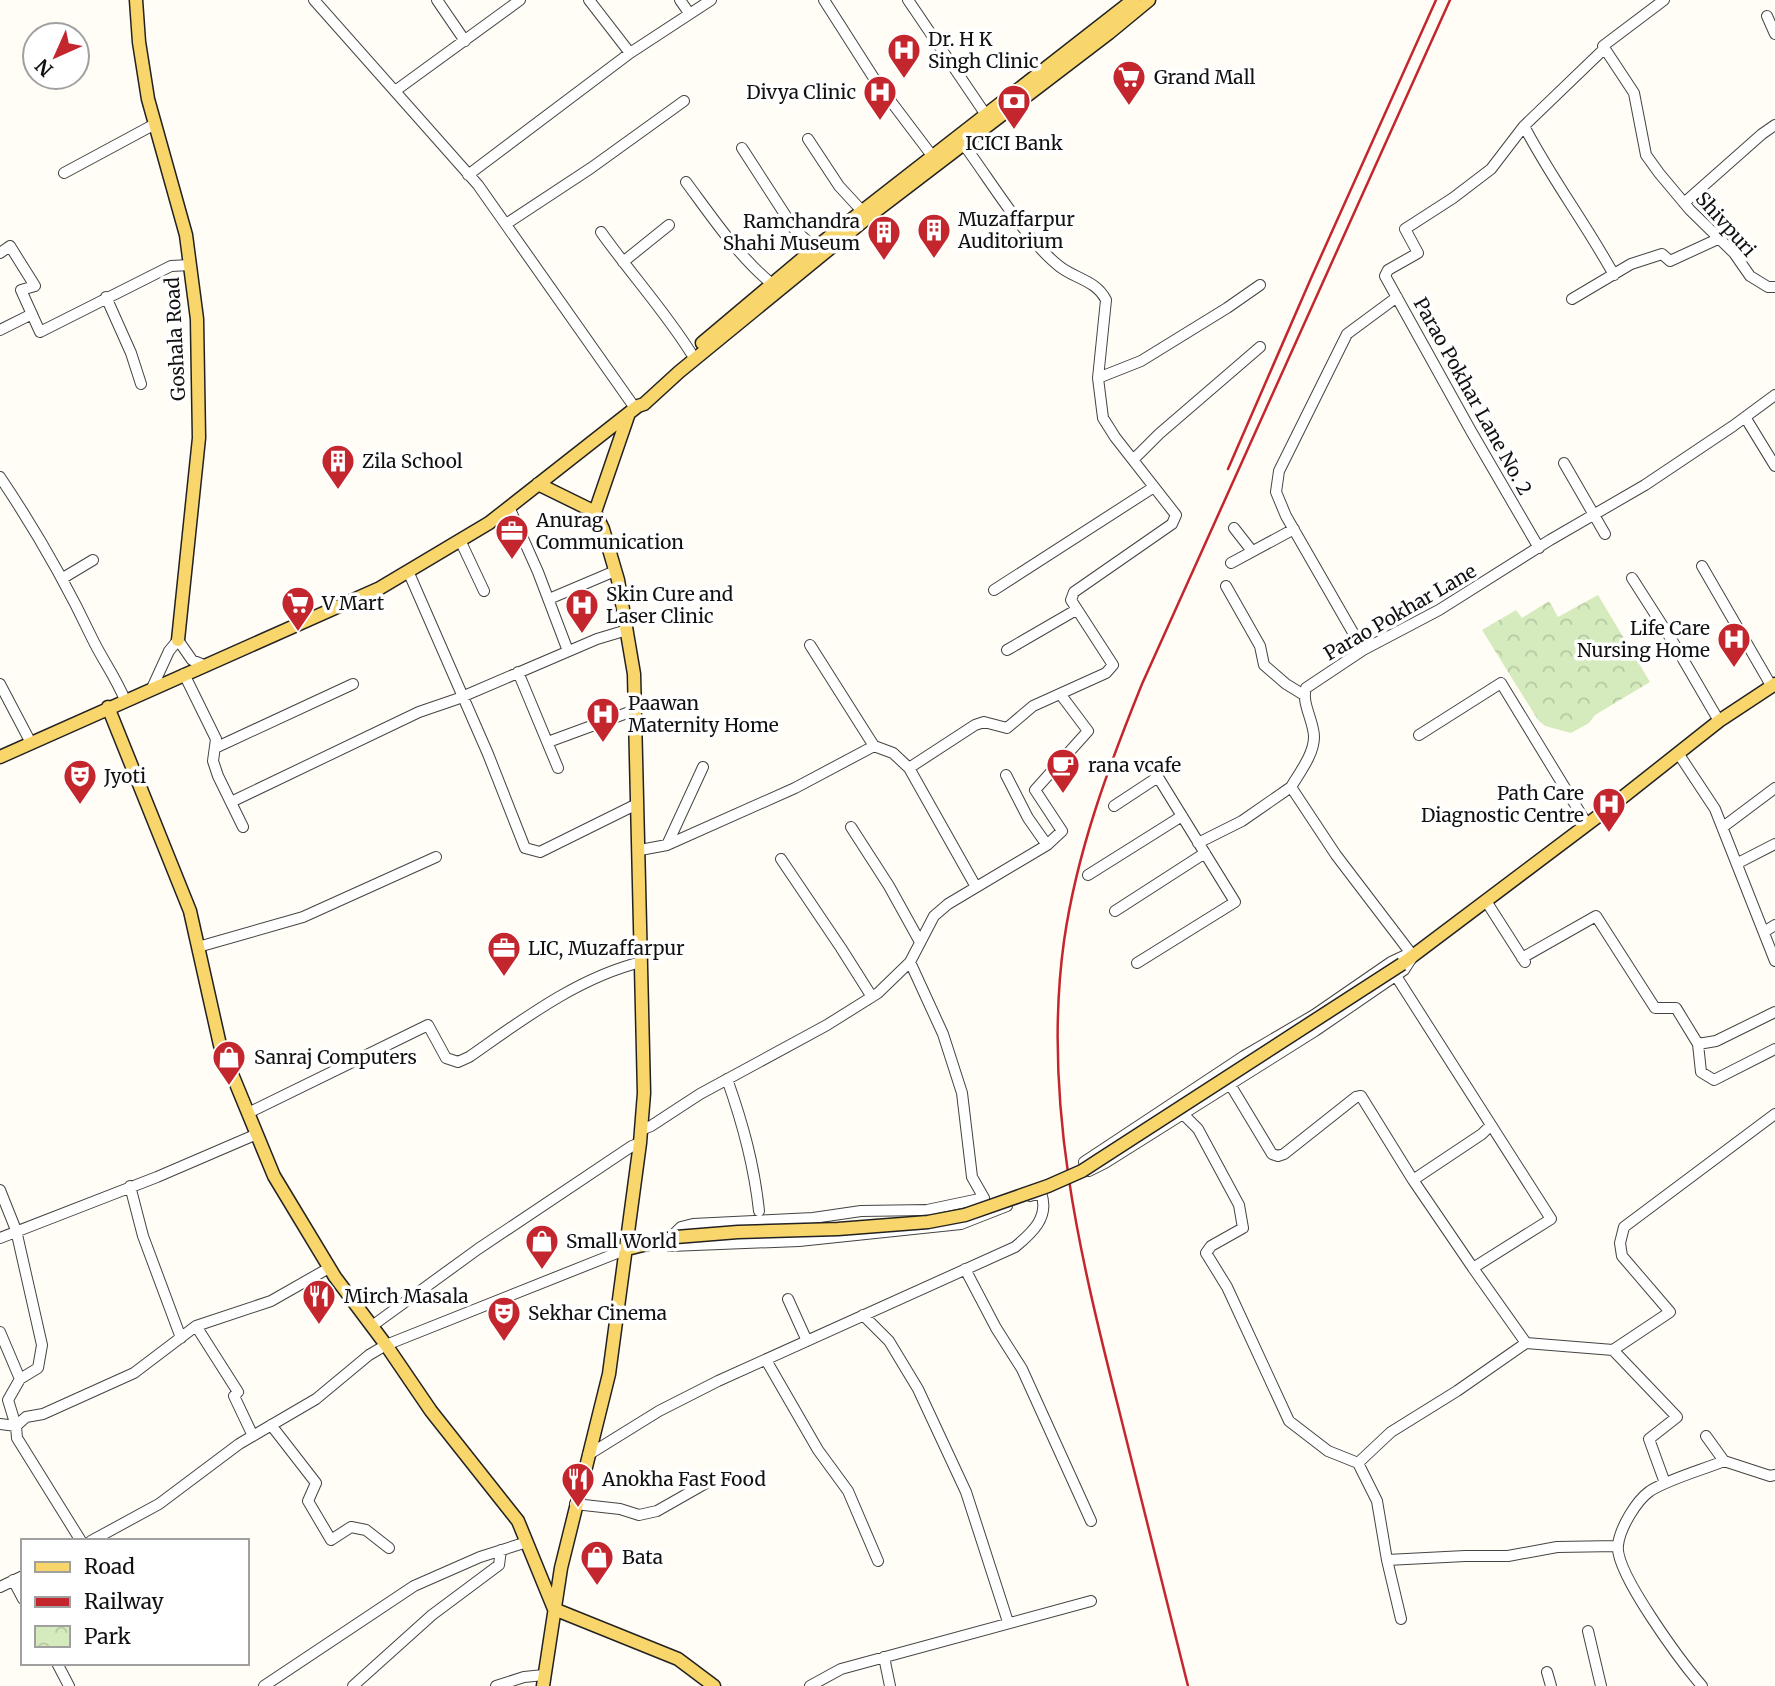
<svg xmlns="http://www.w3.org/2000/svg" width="1775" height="1686" viewBox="0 0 1775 1686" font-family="Merriweather,serif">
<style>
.park{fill:url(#park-crowns)}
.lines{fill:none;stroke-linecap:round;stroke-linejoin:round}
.minor-casing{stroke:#444;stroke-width:12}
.major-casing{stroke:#222;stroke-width:15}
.minor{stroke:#fff;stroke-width:10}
.major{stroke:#f9d66b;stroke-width:12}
.rail{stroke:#c4262e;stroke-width:2.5}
.major-bridge-casing{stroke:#222;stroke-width:15;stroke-linecap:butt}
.major-bridge{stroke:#f9d66b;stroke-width:12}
.labels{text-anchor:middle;stroke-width:7;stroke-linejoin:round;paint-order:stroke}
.poi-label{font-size:19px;fill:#111;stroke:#fff;text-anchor:start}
.street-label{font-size:19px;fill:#111;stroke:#fff}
</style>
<defs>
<pattern id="park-crowns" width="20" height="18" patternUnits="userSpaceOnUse" patternTransform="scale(1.75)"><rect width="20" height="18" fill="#d5ebbd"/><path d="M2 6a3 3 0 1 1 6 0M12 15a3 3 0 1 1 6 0" fill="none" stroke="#b6c8a1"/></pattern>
</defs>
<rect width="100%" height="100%" fill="#fffdf5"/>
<path class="park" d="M1598 595 1650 682 1595 715 1589 723 1571 733 1545 726 1538 720 1482 630 1516 610 1522 618 1549 601 1558 617Z"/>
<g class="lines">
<defs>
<path id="minor" d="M314 0 478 185 635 408
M437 0 465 41
M589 0 630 53
M680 0 689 13
M824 0 877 83 933 157
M908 0 986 115
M1664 0 1603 46 1634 93 1646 155 1659 173 1690 210 1734 253 1750 276 1768 287H1775
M1767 16 1775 34
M395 91 520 0
M1524 126C1551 178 1586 224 1614 275
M808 139 839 186 862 211
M742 148 795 230 815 248
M64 173 155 124
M468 175 630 53 711 0
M686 182C712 217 738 256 772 284
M1684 203 1762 134 1775 125
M506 224 591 168 684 101
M601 232C630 273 664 310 691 353
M0 253 10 246 35 286 21 290 40 332 171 266 190 265
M623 262 669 225
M106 297 131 353 141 384
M1572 299 1631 264 1662 254 1670 261 1720 238
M0 330 32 314
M1098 378 1141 361 1227 308 1260 285
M1745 417 1775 466
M1133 460 1159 434 1260 347
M1564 463 1605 534
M0 477C35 529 65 581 92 638 102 659 116 678 125 700
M509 507 538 572 568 651
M1234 528 1252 551
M460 540 484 591
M1539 548 1471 431 1385 276 1388 270 1418 253 1405 229 1453 198 1491 169 1524 126 1604 49
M1231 563 1294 529
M1702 566 1772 687
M408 571 488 754 525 848 540 852 637 804
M63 578 93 560
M1632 578 1673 642 1719 721
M1226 586 1260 646 1264 665 1286 684 1304 695
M994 590 1154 487
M549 599 615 571
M810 645 874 746
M1007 650 1076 610
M1363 650 1286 516 1276 492 1279 471 1347 334 1397 297
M518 672 558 768
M184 674 216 739 213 761 218 776 243 827
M0 684 31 743
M152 688 169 651 178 640 192 660 204 665
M1419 735 1501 683 1587 824
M548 742 635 710
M215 748 353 684
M1678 753 1715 809 1775 961
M909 768 975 725 984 722 1007 728 1033 706 1106 673 1113 665 1071 600 1074 592 1172 524 1176 515 1115 437 1103 418 1098 378 1106 300C1096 280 1075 279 1059 266 1026 240 990 180 964 145
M1006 775 1028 818 1047 845
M231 802 419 712 457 699 597 639 627 630
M1114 806 1158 777
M851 827 889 886 920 942
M1723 827 1775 788
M1198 843 1242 821 1291 787
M667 845 703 767
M640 850 667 845 795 788 874 746 893 753 909 768 976 887
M781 859 841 948 872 997
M1738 863 1775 844
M1088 875 1182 816
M1486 901 1525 962
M1115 911 1205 853
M1764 932 1775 925
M198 947 303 917 436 857
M1406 955 1413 956 1404 970 1315 1031 1105 1163 1089 1171 1084 1162 1244 1056 1314 1015 1391 962Z
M1413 956 1336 855 1291 787C1300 772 1314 754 1314 737 1314 721 1301 703 1306 688L1363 650 1439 610 1550 540 1645 485 1733 426 1775 395
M1522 958 1596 916 1655 1008H1676L1698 1044 1716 1041 1775 1012
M1137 963 1235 902 1153 769
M1698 1044 1701 1072 1714 1080 1775 1049
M1222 1071 1272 1154 1278 1156 1284 1154 1356 1097 1361 1096 1413 1180 1473 1268 1551 1219 1396 976
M727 1079C743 1124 754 1164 759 1211
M1180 1111 1198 1129 1239 1205 1243 1228 1211 1246 1206 1253 1227 1287 1289 1421 1328 1451 1358 1463 1377 1501 1387 1560 1401 1619
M248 1113 428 1025 446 1058 458 1062 469 1057C522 1020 577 978 641 962
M641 1130 651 1126 700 1094 827 1025 878 993 910 962 934 916 948 904 1047 845 1062 831 1035 790 1088 731 1061 695
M1413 1180 1482 1134 1490 1126
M130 1186 143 1236 181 1338
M0 1190 16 1230 42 1345 38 1368 20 1379
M0 1238 157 1177 257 1134
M670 1238 681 1227 693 1224 813 1218 861 1211 927 1210 984 1198 972 1177 962 1093 943 1034 910 962
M658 1241 670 1246 799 1241 961 1224 1007 1206
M1473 1268 1526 1343
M965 1269 996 1328 1022 1369 1091 1521
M788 1299 807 1341
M863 1315 889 1341 918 1389 966 1492 1008 1622
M196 1326 238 1392 234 1396 253 1436
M372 1326 478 1249 632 1146 640 1143
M0 1332 20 1379 8 1400 16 1426 0 1424
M1613 1350 1677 1417 1649 1439 1665 1483
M766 1360 818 1450 848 1491 878 1561
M271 1425 316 1483 308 1501 331 1540 351 1527 366 1530 389 1548
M1706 1436 1724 1461 1770 1476 1775 1475
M588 1455 659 1411 718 1381 1015 1247C1032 1233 1050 1217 1041 1193L1030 1196
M1358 1463 1391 1432 1457 1391 1526 1343 1613 1350 1670 1312 1622 1256 1620 1243 1624 1227 1775 1114
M575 1504 620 1509 639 1515 657 1511 708 1482
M81 1541 17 1438 16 1426 26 1417 43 1414 134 1373 196 1326 271 1301 329 1268
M91 1541 159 1504 239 1444 316 1399 369 1355 386 1345 627 1249
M1387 1560 1465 1556H1508L1557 1547 1617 1546
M13 1580 23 1599
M0 1587 23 1576
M1588 1631 1601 1686
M884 1657 890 1686
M57 1663 69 1686
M1547 1672 1551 1686
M264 1686 414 1586 480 1557 527 1542
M353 1686 432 1615 499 1565 501 1550
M496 1686 524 1677 544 1675
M810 1686 841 1669 1091 1601
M1702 1686C1683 1664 1614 1572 1618 1545 1620 1528 1636 1501 1650 1491 1669 1479 1702 1470 1724 1461"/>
<path id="major" d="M136 0 139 42 148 99 186 235 197 319 199 438 178 640
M702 343 815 248 1133 0
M538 484 595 512 603 529 618 580 634 674 644 1093 640 1143 609 1374 561 1568 543 1686
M595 512 629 413
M108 707 190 911 220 1045 274 1176 335 1277 386 1345 431 1411 518 1521 554 1609 678 1659 714 1686
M0 757 380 588 489 523 638 406 644 404 679 372 872 214 1109 33 1149 0
M1402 964 1609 808 1719 721 1775 684
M627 1249 676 1237"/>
</defs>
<use href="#minor" class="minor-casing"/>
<use href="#major" class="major-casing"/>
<use href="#minor" class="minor"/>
<use href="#major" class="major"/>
<path class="rail" d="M1228 469 1312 276 1436 0
M1188 1686C1165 1594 1142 1502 1119 1410 1080 1256 1042 1100 1064 941 1077 851 1108 768 1142 684L1450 0"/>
<defs>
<path id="major-bridge" d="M676 1237 738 1232 838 1229 928 1222 965 1215 1048 1186 1082 1171 1102 1158 1402 964"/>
</defs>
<use href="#major-bridge" class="major-bridge-casing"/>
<use href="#major-bridge" class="major-bridge"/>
</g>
<defs>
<symbol id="hospital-pin" viewBox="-11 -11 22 30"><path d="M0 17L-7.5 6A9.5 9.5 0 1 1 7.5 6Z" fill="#c4262e" stroke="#fff"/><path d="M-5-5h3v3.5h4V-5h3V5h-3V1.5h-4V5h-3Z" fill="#fff"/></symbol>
<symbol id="supermarket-pin" viewBox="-11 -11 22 30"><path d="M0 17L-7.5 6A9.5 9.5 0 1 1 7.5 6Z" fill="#c4262e" stroke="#fff"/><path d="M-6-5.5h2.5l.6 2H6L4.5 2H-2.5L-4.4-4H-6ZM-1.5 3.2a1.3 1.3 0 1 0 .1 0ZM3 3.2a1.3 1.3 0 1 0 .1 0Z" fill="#fff"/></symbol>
<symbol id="bank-pin" viewBox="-11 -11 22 30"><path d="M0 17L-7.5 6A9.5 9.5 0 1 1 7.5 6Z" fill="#c4262e" stroke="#fff"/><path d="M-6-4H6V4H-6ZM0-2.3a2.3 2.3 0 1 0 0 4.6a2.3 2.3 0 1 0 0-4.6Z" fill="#fff"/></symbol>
<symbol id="building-pin" viewBox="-11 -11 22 30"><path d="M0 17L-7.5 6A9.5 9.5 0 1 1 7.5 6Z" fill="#c4262e" stroke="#fff"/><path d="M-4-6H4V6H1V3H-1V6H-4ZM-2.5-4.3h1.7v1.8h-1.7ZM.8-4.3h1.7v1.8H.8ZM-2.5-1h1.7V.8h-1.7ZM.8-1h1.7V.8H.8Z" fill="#fff"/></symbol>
<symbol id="office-pin" viewBox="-11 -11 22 30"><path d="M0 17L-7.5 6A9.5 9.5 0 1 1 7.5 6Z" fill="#c4262e" stroke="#fff"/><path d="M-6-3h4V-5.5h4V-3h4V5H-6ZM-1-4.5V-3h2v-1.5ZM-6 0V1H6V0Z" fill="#fff"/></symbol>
<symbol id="cafe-pin" viewBox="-11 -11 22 30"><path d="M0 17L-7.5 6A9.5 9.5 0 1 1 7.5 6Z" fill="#c4262e" stroke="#fff"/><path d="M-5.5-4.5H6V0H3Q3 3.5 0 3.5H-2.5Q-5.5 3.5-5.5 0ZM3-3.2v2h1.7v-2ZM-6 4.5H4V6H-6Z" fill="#fff"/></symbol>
<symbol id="theatre-pin" viewBox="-11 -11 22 30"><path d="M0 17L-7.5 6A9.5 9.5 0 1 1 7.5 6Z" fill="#c4262e" stroke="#fff"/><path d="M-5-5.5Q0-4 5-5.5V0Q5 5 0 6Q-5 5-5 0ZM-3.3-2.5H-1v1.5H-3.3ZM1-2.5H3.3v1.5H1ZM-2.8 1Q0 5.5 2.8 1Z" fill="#fff"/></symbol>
<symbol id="shop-pin" viewBox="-11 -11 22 30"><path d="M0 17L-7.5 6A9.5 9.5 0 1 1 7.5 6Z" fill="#c4262e" stroke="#fff"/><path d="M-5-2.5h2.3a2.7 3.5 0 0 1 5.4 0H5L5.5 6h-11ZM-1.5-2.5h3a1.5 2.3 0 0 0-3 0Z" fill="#fff"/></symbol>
<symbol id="restaurant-pin" viewBox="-11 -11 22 30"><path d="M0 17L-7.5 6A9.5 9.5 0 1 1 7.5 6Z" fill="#c4262e" stroke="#fff"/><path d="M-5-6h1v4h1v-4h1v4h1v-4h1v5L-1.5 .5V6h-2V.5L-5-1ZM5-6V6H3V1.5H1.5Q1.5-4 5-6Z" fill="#fff"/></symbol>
</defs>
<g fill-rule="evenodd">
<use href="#hospital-pin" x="885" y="31" width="38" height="52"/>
<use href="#supermarket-pin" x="1110" y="58" width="38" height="52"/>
<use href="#hospital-pin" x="861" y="73" width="38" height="52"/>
<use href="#bank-pin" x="995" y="82" width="38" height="52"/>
<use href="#building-pin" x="915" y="211" width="38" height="52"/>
<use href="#building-pin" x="865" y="213" width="38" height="52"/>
<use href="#building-pin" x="319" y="442" width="38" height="52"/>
<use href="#office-pin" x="493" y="512" width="38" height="52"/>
<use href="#supermarket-pin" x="279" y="584" width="38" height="52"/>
<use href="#hospital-pin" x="563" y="586" width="38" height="52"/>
<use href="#hospital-pin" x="1715" y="620" width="38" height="52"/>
<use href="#hospital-pin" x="584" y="695" width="38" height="52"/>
<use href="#cafe-pin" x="1044" y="746" width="38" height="52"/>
<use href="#theatre-pin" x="61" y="757" width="38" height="52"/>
<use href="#hospital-pin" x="1590" y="785" width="38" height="52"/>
<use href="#office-pin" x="485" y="929" width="38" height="52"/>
<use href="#shop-pin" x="210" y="1038" width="38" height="52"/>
<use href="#shop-pin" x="523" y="1222" width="38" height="52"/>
<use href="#restaurant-pin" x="300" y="1277" width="38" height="52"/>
<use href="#theatre-pin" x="485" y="1294" width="38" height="52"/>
<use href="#restaurant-pin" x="559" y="1460" width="38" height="52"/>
<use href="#shop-pin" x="578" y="1538" width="38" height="52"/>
</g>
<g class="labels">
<g class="poi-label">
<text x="928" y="46">Dr. H K<tspan x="928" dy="22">Singh Clinic</tspan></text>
<text x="1154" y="84">Grand Mall</text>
<text x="856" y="99" text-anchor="end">Divya Clinic</text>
<text x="1014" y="150" text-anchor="middle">ICICI Bank</text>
<text x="958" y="226">Muzaffarpur<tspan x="958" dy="22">Auditorium</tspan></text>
<text x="860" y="228" text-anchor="end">Ramchandra<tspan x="860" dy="22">Shahi Museum</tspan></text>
<text x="362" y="468">Zila School</text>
<text x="536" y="527">Anurag<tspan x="536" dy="22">Communication</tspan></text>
<text x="606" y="601">Skin Cure and<tspan x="606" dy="22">Laser Clinic</tspan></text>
<text x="322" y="610">V Mart</text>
<text x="1710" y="635" text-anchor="end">Life Care<tspan x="1710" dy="22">Nursing Home</tspan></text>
<text x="628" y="710">Paawan<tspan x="628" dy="22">Maternity Home</tspan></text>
<text x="1088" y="772">rana vcafe</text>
<text x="104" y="783">Jyoti</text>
<text x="1584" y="800" text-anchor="end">Path Care<tspan x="1584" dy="22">Diagnostic Centre</tspan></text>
<text x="528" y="955">LIC, Muzaffarpur</text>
<text x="254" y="1064">Sanraj Computers</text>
<text x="566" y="1248">Small World</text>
<text x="344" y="1303">Mirch Masala</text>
<text x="528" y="1320">Sekhar Cinema</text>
<text x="602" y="1486">Anokha Fast Food</text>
<text x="622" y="1564">Bata</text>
</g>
<g class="street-label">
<text transform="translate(1726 224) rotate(48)" y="7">Shivpuri</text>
<text transform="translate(175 339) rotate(-93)" y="7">Goshala Road</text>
<text transform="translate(1473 396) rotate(61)" y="7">Parao Pokhar Lane No. 2</text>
<text transform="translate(1400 612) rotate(-30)" y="7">Parao Pokhar Lane</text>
</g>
</g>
<rect x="21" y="1539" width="228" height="126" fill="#ffffff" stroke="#a0a0a0" stroke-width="2"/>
<rect x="35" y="1562" width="35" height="10" fill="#f9d66b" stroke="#a0a0a0" stroke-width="2"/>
<text x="84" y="1574" font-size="21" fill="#111111">Road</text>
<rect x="35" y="1597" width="35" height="10" fill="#c4262e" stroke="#a0a0a0" stroke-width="2"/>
<text x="84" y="1609" font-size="21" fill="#111111">Railway</text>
<rect x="35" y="1626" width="35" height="21" fill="url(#park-crowns)" stroke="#a0a0a0" stroke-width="2"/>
<text x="84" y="1644" font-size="21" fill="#111111">Park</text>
<g transform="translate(56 56) rotate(225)"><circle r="33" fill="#ffffff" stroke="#a0a0a0" stroke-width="2"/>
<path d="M0-5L12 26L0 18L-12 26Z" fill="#c4262e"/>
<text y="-10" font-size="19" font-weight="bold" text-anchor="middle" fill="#111111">N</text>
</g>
</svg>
